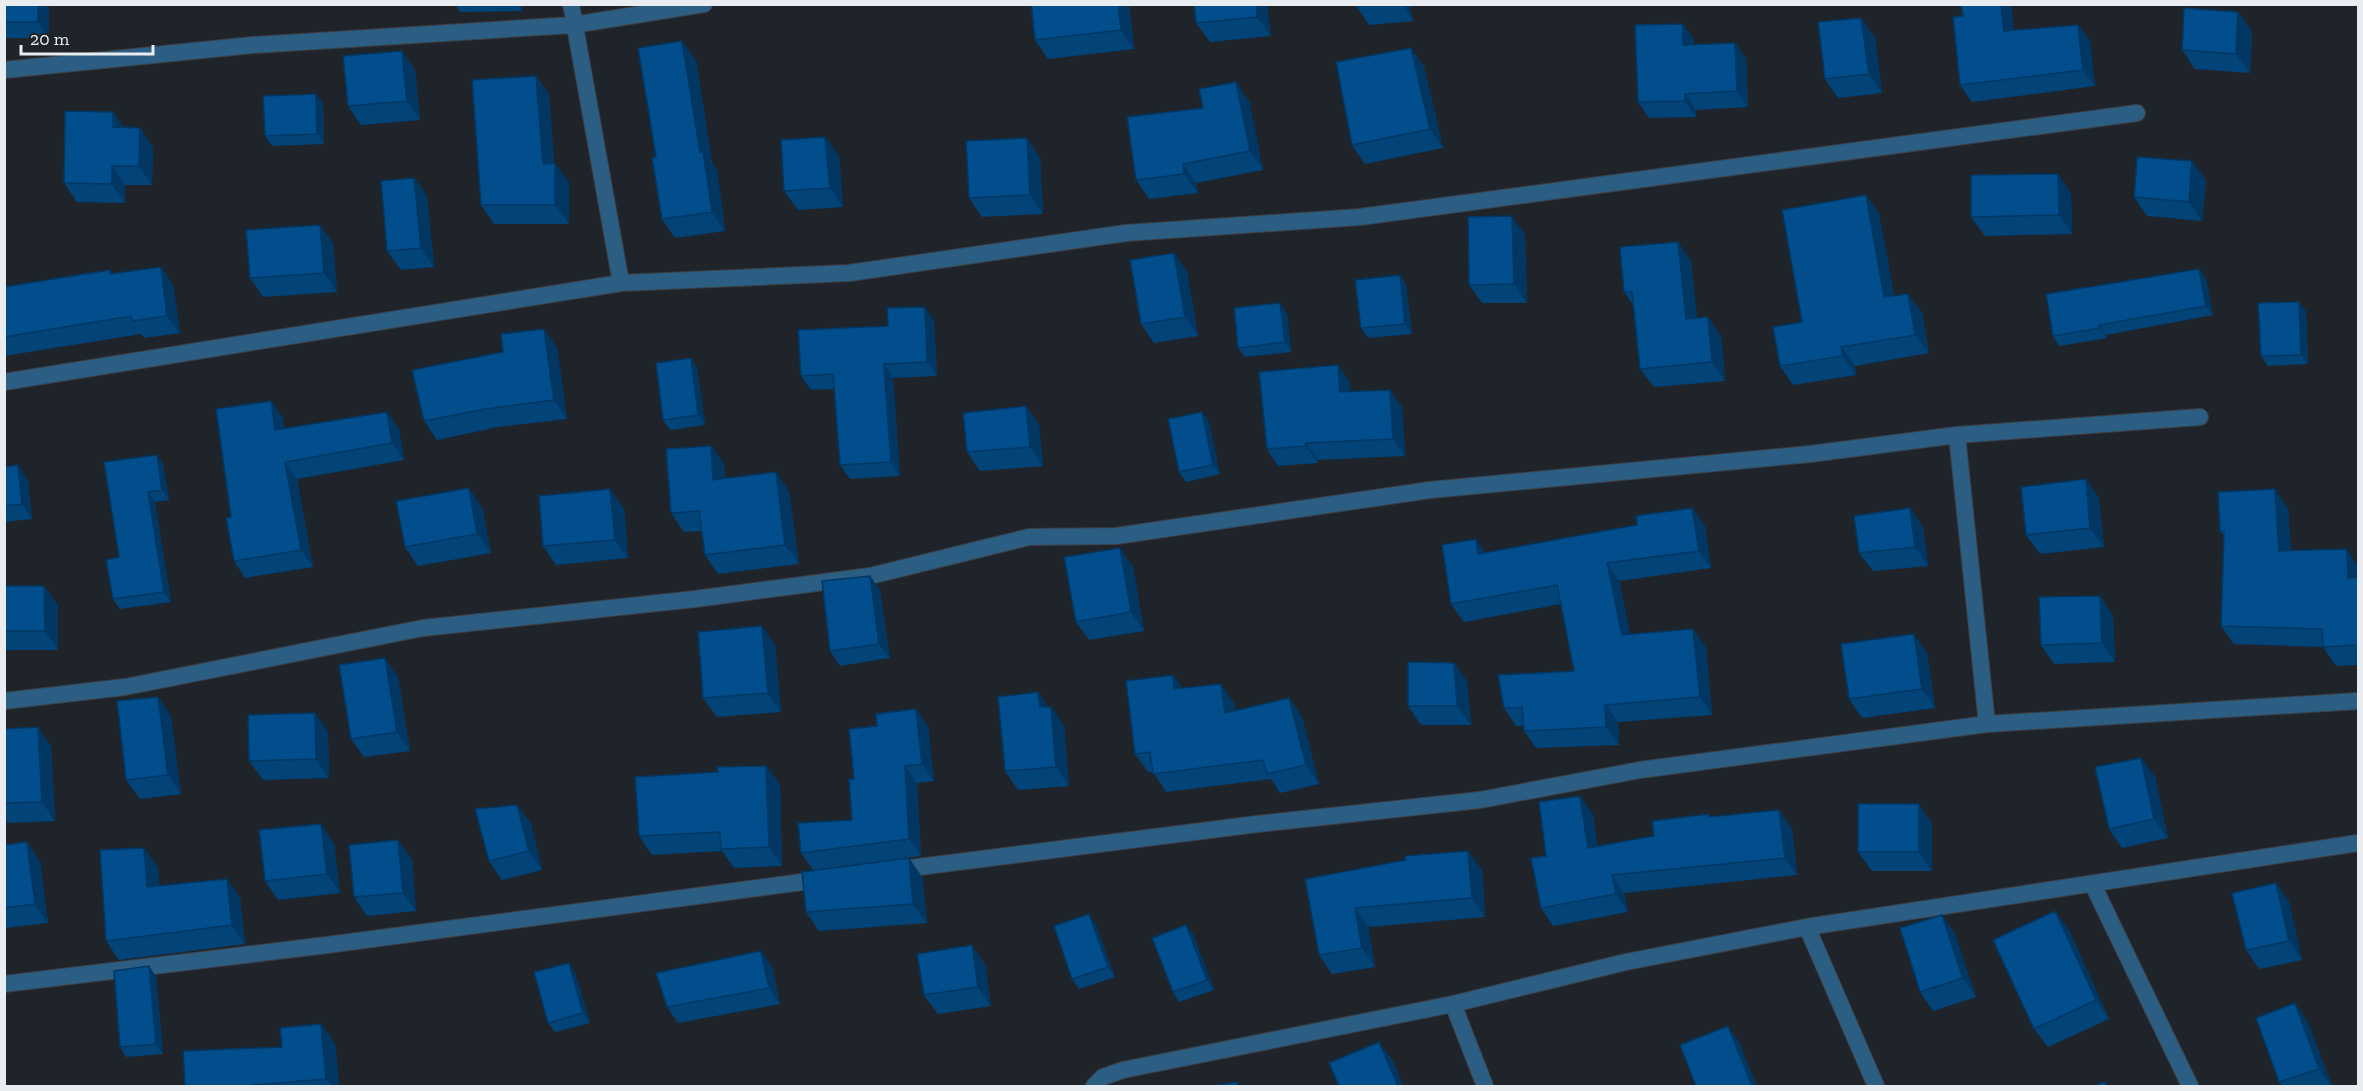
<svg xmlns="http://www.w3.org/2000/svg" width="2363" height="1091" viewBox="0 0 2363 1091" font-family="'Zilla Slab',serif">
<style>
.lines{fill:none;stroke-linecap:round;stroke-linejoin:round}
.minor-casing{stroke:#3b4046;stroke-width:18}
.minor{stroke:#2c5d83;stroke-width:16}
.wall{fill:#024378}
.shaded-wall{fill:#013762}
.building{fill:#024e8c;stroke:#013762;stroke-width:1.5}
</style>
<rect width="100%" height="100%" fill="#1f242a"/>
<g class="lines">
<defs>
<path id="minor" d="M571 4 621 283
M4 70 253 45 573 25 704 4
M4 382 621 283 849 273 1126 233 1360 217 2137 113
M1957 435 1987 724
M4 701 125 687 423 628 695 599 870 576 1029 537 1116 536 1430 490 1810 454 1957 435 2200 417
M895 870 1257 824 1480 800 1640 770 1987 724 2358 701
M2093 885 2190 1086
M1807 927 1876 1086
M4 984 327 945 825 879
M1453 1004 1485 1086
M1094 1086 1103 1077 1123 1070 1453 1004 1626 962 1807 927 2358 843"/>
</defs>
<use href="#minor" class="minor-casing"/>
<use href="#minor" class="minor"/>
</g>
<path class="wall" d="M4 4H49V38H4Z
M455 4H522V11L460 12Z
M1031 4H1129L1134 49 1048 59 1035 40Z
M1194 4H1267L1271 36 1210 42 1196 23Z
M1355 4H1409L1413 21 1369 25Z
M1472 4H1490L1473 6Z
M1683 24 1694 40V45L1735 43 1746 59 1748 107 1696 110V117L1649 118 1638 102Z
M2078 25 2090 41 2095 86 1972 102 1960 85 2014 30Z
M2252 31 2250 73 2195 69 2182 50Z
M1875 37 1882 93 1838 98 1825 79Z
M1411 48 1424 67 1443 148 1365 164 1352 145Z
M696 60 712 163 717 170 725 231 675 238 662 219 656 157Z
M415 70 420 120 361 125 348 106Z
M549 94 554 163 569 182V224H494L481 205Z
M1249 101 1263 170 1196 183 1198 193 1149 199 1136 180 1203 108Z
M323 103 324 144 272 146 265 136Z
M113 112 124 128H140L153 147 152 185H125V203L77 202 64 183Z
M825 137 839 156 843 207 798 210 784 191Z
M1040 157 1043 214 982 217 969 198Z
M2192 161 2206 180 2202 221 2147 216 2134 197Z
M414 178 427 196 434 267 401 270 387 251Z
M2071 193 2072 234 1985 236 1971 217Z
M1866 195 1879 214 1894 296 1922 312 1929 353 1855 366 1856 375 1793 385 1780 366Z
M1525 235 1527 303H1482L1469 285Z
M1678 242 1691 261 1697 318 1721 336 1725 381 1654 387 1640 369 1634 306 1624 292Z
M333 243 337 292 263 297 250 278Z
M1174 253 1187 272 1198 336 1154 343 1141 324Z
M161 267 173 285 180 333 144 338 141 334 4 356V287L110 270 112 274Z
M2199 269 2206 279 2213 315 2106 335 2107 338 2059 346 2053 336Z
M1400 275 1406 285 1412 334 1368 338 1361 328Z
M2306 311 2308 364 2268 366 2261 356Z
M1287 313 1291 352 1245 357 1238 348Z
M934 321 937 376 893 378 900 476 850 479 840 465 834 389 811 390 801 376 888 326Z
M544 329 557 348 567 419 498 427 437 440 424 421 503 352Z
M691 358 697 368 705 425 670 430 663 420Z
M1350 382V391L1390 390 1402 407 1405 456 1318 460V463L1278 466 1267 449Z
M271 401 283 418 284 428 387 412 399 429 404 460 297 479 313 567 245 578 234 561 231 517Z
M1026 406 1039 425 1043 466 980 471 967 452Z
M1209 422 1220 474 1186 482 1179 472Z
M711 446 724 464 725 479 789 491 799 564 718 574 705 555 702 531 684 532 671 513Z
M157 455 163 465 169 500 155 502 171 602 120 609 113 599 119 557Z
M18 465 28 481 32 519 4 522V467Z
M2086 479 2099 498 2104 547 2040 554 2026 535Z
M482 507 491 553 418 566 405 547Z
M624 508 628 558 556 565 543 546Z
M1692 508 1705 526 1711 568 1619 581 1630 635 1706 647 1712 715 1618 722 1619 745 1536 748 1524 731 1523 726H1516L1504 708 1574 671 1561 604 1464 622 1451 604 1637 525Z
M2288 508 2291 551 2358 567V665L2336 666 2323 647 2234 644 2221 626 2224 536 2220 531Z
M1923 527 1928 566 1873 571 1859 553Z
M1133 567 1144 631 1089 640 1076 622Z
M870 576 880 590 890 658 840 666 830 651Z
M4 586H44L58 605V650H4Z
M2100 596 2113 615 2115 662 2054 664 2041 645Z
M762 626 775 645 781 712 717 717 703 698Z
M1927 653 1935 708 1862 718 1849 699Z
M1454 663 1467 681 1471 725H1421L1408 706Z
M1173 675 1182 689 1234 703 1235 711 1289 698 1302 717 1319 784 1280 793 1271 779 1166 792 1153 772H1148L1135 754Z
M398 677 410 751 364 757 351 739Z
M1049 707H1051L1064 726 1069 786 1018 790 1005 771Z
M315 713 328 732 329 778 263 780 249 761Z
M171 716 181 794 140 799 126 780Z
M928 726 934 781 917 783 921 856 813 870 801 853 852 820Z
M4 729 51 746 55 821 8 823 4 818Z
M2141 758 2155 777 2168 838 2122 848 2109 829Z
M780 784 782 866 734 868 722 851 652 855 639 836Z
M517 805 531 824 542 870 502 880 489 861Z
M1593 814 1597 846 1654 836 1711 817 1792 828 1797 875 1624 893 1628 912 1553 926 1541 908 1546 856Z
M1932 823V871H1872L1858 852Z
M334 843 340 893 278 900 265 881Z
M4 845 40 861 48 923 6 928 4 927Z
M909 858 922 877 927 923 819 931 806 912Z
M412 859 416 911 367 916 354 897Z
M158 867 159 886 240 898 245 944 119 960 106 941Z
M1482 870 1485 917 1368 927 1375 967 1332 974 1319 955 1305 879Z
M2276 883 2289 902 2302 960 2259 969 2246 950Z
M1942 915 1955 934 1976 997 1933 1011 1920 992Z
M1095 923 1115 977 1079 989 1072 979Z
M2069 930 2109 1019 2048 1047 2034 1029Z
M1193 934 1214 990 1179 1002 1173 992Z
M985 964 991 1006 938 1014 924 995Z
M772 966 780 1004 678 1023 667 1007Z
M575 973 590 1023 555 1032 548 1023Z
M156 976 163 1054 126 1057 120 1047Z
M2308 1022 2332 1086H2282L2279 1082Z
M335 1043 339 1086H185L282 1047Z"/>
<path class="shaded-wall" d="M38 4H49V38L38 22Z
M518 4H522V11Z
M1118 4H1129L1134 49 1121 30Z
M1256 4H1267L1271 36 1257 17Z
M1402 4H1409L1413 21Z
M2001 4H2011L2016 48 2004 31Z
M2238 12 2252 31 2250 73 2236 54Z
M1861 18 1875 37 1882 93 1869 74Z
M1683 24 1694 40 1695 62 1683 45Z
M2078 25 2090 41 2095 86 2083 70Z
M682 41 696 60 712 163 717 170 725 231 712 212 700 152Z
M1735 43 1746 59 1748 107 1737 91Z
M1411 48 1424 67 1443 148 1430 129Z
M402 51 415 70 420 120 407 101Z
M536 76 549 94 555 174V163L569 182V224L555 205 543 164Z
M1236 82 1249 101 1263 170 1250 151Z
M316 94 323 103 324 144 317 134Z
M1685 94 1696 110V117L1685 101Z
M113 112 126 131 113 127Z
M140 128 153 147 152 185 139 166Z
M825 137 839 156 843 207 830 188Z
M1027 138 1040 157 1043 214 1030 195Z
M2192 161 2206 180 2202 221 2189 202Z
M1183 164 1196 183 1198 193 1184 174Z
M112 166 125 185V203L112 184Z
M2058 174 2071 193 2072 234 2059 215Z
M414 178 427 196 434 267 421 248Z
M1866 195 1879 214 1898 316 1884 297Z
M1512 216 1525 235 1527 303 1514 284Z
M320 225 333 243 337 292 324 273Z
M1678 242 1691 261 1699 338 1686 319Z
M1174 253 1187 272 1198 336 1185 317Z
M161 267 173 285 180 333 167 316Z
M2199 269 2206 279 2213 315 2206 306Z
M1400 275 1406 285 1412 334 1405 324Z
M1908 294 1922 312 1929 353 1915 335Z
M2299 302 2306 311 2308 364 2301 355Z
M1280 303 1287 313 1291 352 1285 342Z
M925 307 934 321 937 376 927 362Z
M1708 317 1721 336 1725 381 1712 362Z
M2099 325 2106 335 2107 338 2100 328Z
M544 329 557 348 567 419 554 400Z
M1841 347 1855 366 1856 375 1843 356Z
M691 358 697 368 705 425 698 415Z
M884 364 893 378 900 476 891 462Z
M1338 365 1350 382 1352 408 1340 392Z
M1390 390 1402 407 1405 456 1393 439Z
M271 401 283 418 287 447 275 430Z
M1026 406 1039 425 1043 466 1030 447Z
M387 412 399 429 404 460 392 443Z
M1202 412 1209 422 1220 474 1213 465Z
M1306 443 1318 460V463L1306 446Z
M711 446 724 464 726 499 713 480Z
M157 455 163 465 169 500 162 490Z
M285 462 297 479 313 567 301 550Z
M18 465 28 481 32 519 22 504Z
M776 472 789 491 799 564 785 545Z
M2086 479 2099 498 2104 547 2090 528Z
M469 488 482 507 491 553 477 534Z
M610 489 624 508 628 558 615 540Z
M2275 489 2288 508 2292 570 2279 551Z
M148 492 155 502 171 602 164 592Z
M1692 508 1705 526 1711 568 1699 551Z
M1910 508 1923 527 1928 566 1915 547Z
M1476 539 1488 557 1478 554Z
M1120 548 1133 567 1144 631 1131 612Z
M2347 549 2358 567V593L2348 578Z
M1607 563 1619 581 1634 653 1622 635Z
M870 576 880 590 890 658 879 644Z
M44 586 58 605V650L45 631Z
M2100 596 2113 615 2115 662 2102 643Z
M762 626 775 645 781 712 768 693Z
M1693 629 1706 647 1712 715 1700 697Z
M1914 634 1927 653 1935 708 1922 689Z
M385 658 398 677 410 751 397 732Z
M1454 663 1467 681 1471 725 1457 706Z
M1173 675 1186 693 1174 689Z
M1221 684 1234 703 1238 732 1225 713Z
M1038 692 1051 711V707L1064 726 1069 786 1056 767 1040 707Z
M158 697 171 716 181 794 168 775Z
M1289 698 1302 717 1319 784 1306 765Z
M1605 705 1618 722 1619 745 1606 727Z
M916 709 928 726 934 781 922 764Z
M315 713 328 732 329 778 316 759Z
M38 727 51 746 55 821 42 802Z
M2141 758 2155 777 2168 838 2154 819Z
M766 766 780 784 782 866 769 847Z
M905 766 917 783 921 856 909 839Z
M1580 796 1593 814 1600 866 1588 848Z
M1919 804 1932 823V871L1919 852Z
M517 805 531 824 542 870 529 851Z
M1779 810 1792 828 1797 875 1785 858Z
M321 824 334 843 340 893 327 874Z
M398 840 412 859 416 911 403 893Z
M27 842 40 861 48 923 35 904Z
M144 848 158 867 160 906 147 887Z
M1468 851 1482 870 1485 917 1472 898Z
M909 858 922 877 927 923 913 904Z
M1612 875 1624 893 1628 912 1616 894Z
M227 879 240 898 245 944 232 925Z
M2276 883 2289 902 2302 960 2289 941Z
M1355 908 1368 927 1375 967 1362 948Z
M2055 911 2069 930 2109 1019 2096 1000Z
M1089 914 1095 923 1115 977 1108 967Z
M1942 915 1955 934 1976 997 1963 978Z
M1186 925 1193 934 1214 990 1207 980Z
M972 945 985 964 991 1006 978 987Z
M761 951 772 966 780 1004 769 988Z
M569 963 575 973 590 1023 583 1013Z
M149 966 156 976 163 1054 156 1044Z
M2295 1003 2308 1022 2332 1086 2319 1069Z
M321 1024 335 1043 339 1086H332L326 1079Z
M1728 1026 1739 1042 1757 1086H1752Z
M1379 1042 1393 1061 1403 1086H1398Z"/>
<path class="building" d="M4 4H38V22H4Z
M1031 4H1118L1121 30 1035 40Z
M1194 4H1256L1257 17 1196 23Z
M1355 4H1373L1356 6Z
M1961 4H2001L2004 31 2078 25 2083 70 1960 85 1953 17 1963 16Z
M2184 8 2238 12 2236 54 2182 50Z
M1861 18 1869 74 1825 79 1818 22Z
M1683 24V45L1735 43 1737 91 1685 94V101L1638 102 1635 25Z
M682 41 700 152 703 151 712 212 662 219 652 158 656 157 638 48Z
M1411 48 1430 129 1352 145 1336 62Z
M402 51 407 101 348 106 343 56Z
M536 76 543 164 555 163V205H481L472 80Z
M1236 82 1250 151 1183 164 1184 174 1136 180 1127 117 1203 108 1199 89Z
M316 94 317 134 265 136 263 96Z
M65 111 113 112V127L140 128 139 166H112V184L64 183Z
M825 137 830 188 784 191 781 140Z
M1027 138 1030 195 969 198 966 141Z
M2137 157 2192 161 2189 202 2134 197Z
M2058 174 2059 215 1971 217V175Z
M414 178 421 248 387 251 381 181Z
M1866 195 1884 297 1908 294 1915 335 1841 347 1843 356 1780 366 1773 327 1802 322 1782 210Z
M1512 216 1514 284 1469 285 1468 217Z
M320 225 324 273 250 278 246 230Z
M1678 242 1686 319 1708 317 1712 362 1640 369 1632 292H1624L1620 247Z
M1174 253 1185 317 1141 324 1130 260Z
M161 267 167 316 132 321 131 316 4 337V287L110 270V274Z
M2199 269 2206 306 2099 325 2100 328 2053 336 2046 294Z
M1400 275 1405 324 1361 328 1355 280Z
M2299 302 2301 355 2261 356 2258 303Z
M1280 303 1285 342 1238 348 1234 308Z
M925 307 927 362 884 364 891 462 840 465 833 374 801 376 798 330 888 326 887 308Z
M544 329 554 400 485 409 424 421 412 370 503 352 501 334Z
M691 358 698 415 663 420 656 363Z
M1338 365 1340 392 1390 390 1393 439 1306 443V446L1267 449 1259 372Z
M271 401 275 430 387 412 392 443 285 462 301 550 234 561 226 518 231 517 216 409Z
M1026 406 1030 447 967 452 963 413Z
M1202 412 1213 465 1179 472 1168 419Z
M711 446 713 480 776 472 785 545 705 555 699 511 671 513 666 449Z
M157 455 162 490 148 492 164 592 113 599 106 560 119 557 104 462Z
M18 465 22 504 4 506V467Z
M2086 479 2090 528 2026 535 2021 487Z
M469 488 477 534 405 547 396 501Z
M610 489 615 540 543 546 539 496Z
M2275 489 2279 551 2347 549 2348 578 2358 577V645L2323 647 2322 629 2221 626 2224 531H2220L2218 492Z
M1692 508 1699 551 1607 563 1622 635 1693 629 1700 697 1605 705 1606 727 1524 731 1522 708H1504L1498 675 1574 671 1557 585 1451 604 1442 545 1476 539 1478 554 1637 525 1636 516Z
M1910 508 1915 547 1859 553 1854 516Z
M1120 548 1131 612 1076 622 1064 557Z
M870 576 879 644 830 651 822 581Z
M4 586H44L45 631H4Z
M2100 596 2102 643 2041 645 2039 597Z
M762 626 768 693 703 698 698 632Z
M1914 634 1922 689 1849 699 1841 644Z
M385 658 397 732 351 739 339 665Z
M1408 662 1454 663 1457 706H1408Z
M1173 675 1174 689 1221 684 1225 713 1289 698 1306 765 1267 774 1263 760 1153 774 1150 752 1135 754 1126 681Z
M1038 692 1040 707H1051L1056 767 1005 771 998 697Z
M158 697 168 775 126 780 117 701Z
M916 709 922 764 905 766 909 839 801 853 798 823 852 820 849 779H854L849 729 877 726 876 714Z
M315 713 316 759 249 761 248 715Z
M38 727 42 802 4 803V729Z
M2141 758 2154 819 2109 829 2095 767Z
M766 766 769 847 721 849 720 832 639 836 635 777 718 772 717 767Z
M1580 796 1588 848 1654 836 1652 821 1709 814V817L1779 810 1785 858 1612 875 1616 894 1541 908 1531 858 1546 856 1539 802Z
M1858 804H1919V852H1858Z
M517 805 529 851 489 861 475 809Z
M321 824 327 874 265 881 259 830Z
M398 840 403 893 354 897 349 845Z
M27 842 35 904 4 908V845Z
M144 848 147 887 227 879 232 925 106 941 100 850Z
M1468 851 1472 898 1355 908 1362 948 1319 955 1305 879 1406 860 1405 856Z
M909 858 913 904 806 912 802 872Z
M2276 883 2289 941 2246 950 2232 893Z
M2055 911 2096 1000 2034 1029 1993 940Z
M1089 914 1108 967 1072 979 1054 926Z
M1942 915 1963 978 1920 992 1900 928Z
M1186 925 1207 980 1173 992 1152 938Z
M972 945 978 987 924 995 917 954Z
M761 951 769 988 667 1007 656 973Z
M569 963 583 1013 548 1023 534 972Z
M149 966 156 1044 120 1047 114 971Z
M2295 1003 2319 1069 2279 1082 2256 1018Z
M321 1024 326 1079 254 1085V1086H185L183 1051 282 1047 280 1028Z
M1728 1026 1752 1086H1696L1680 1045Z
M1379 1042 1398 1086H1339L1329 1063Z
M1237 1082V1086H1211Z
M2105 1082 2107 1086H2094Z"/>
<rect width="2363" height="1091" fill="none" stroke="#e9ecf0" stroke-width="12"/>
<path d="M21 45v9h132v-9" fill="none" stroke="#e9ecf0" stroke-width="3"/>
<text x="30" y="45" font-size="18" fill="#e9ecf0" stroke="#1f242a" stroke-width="4.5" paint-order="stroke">20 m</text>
</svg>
